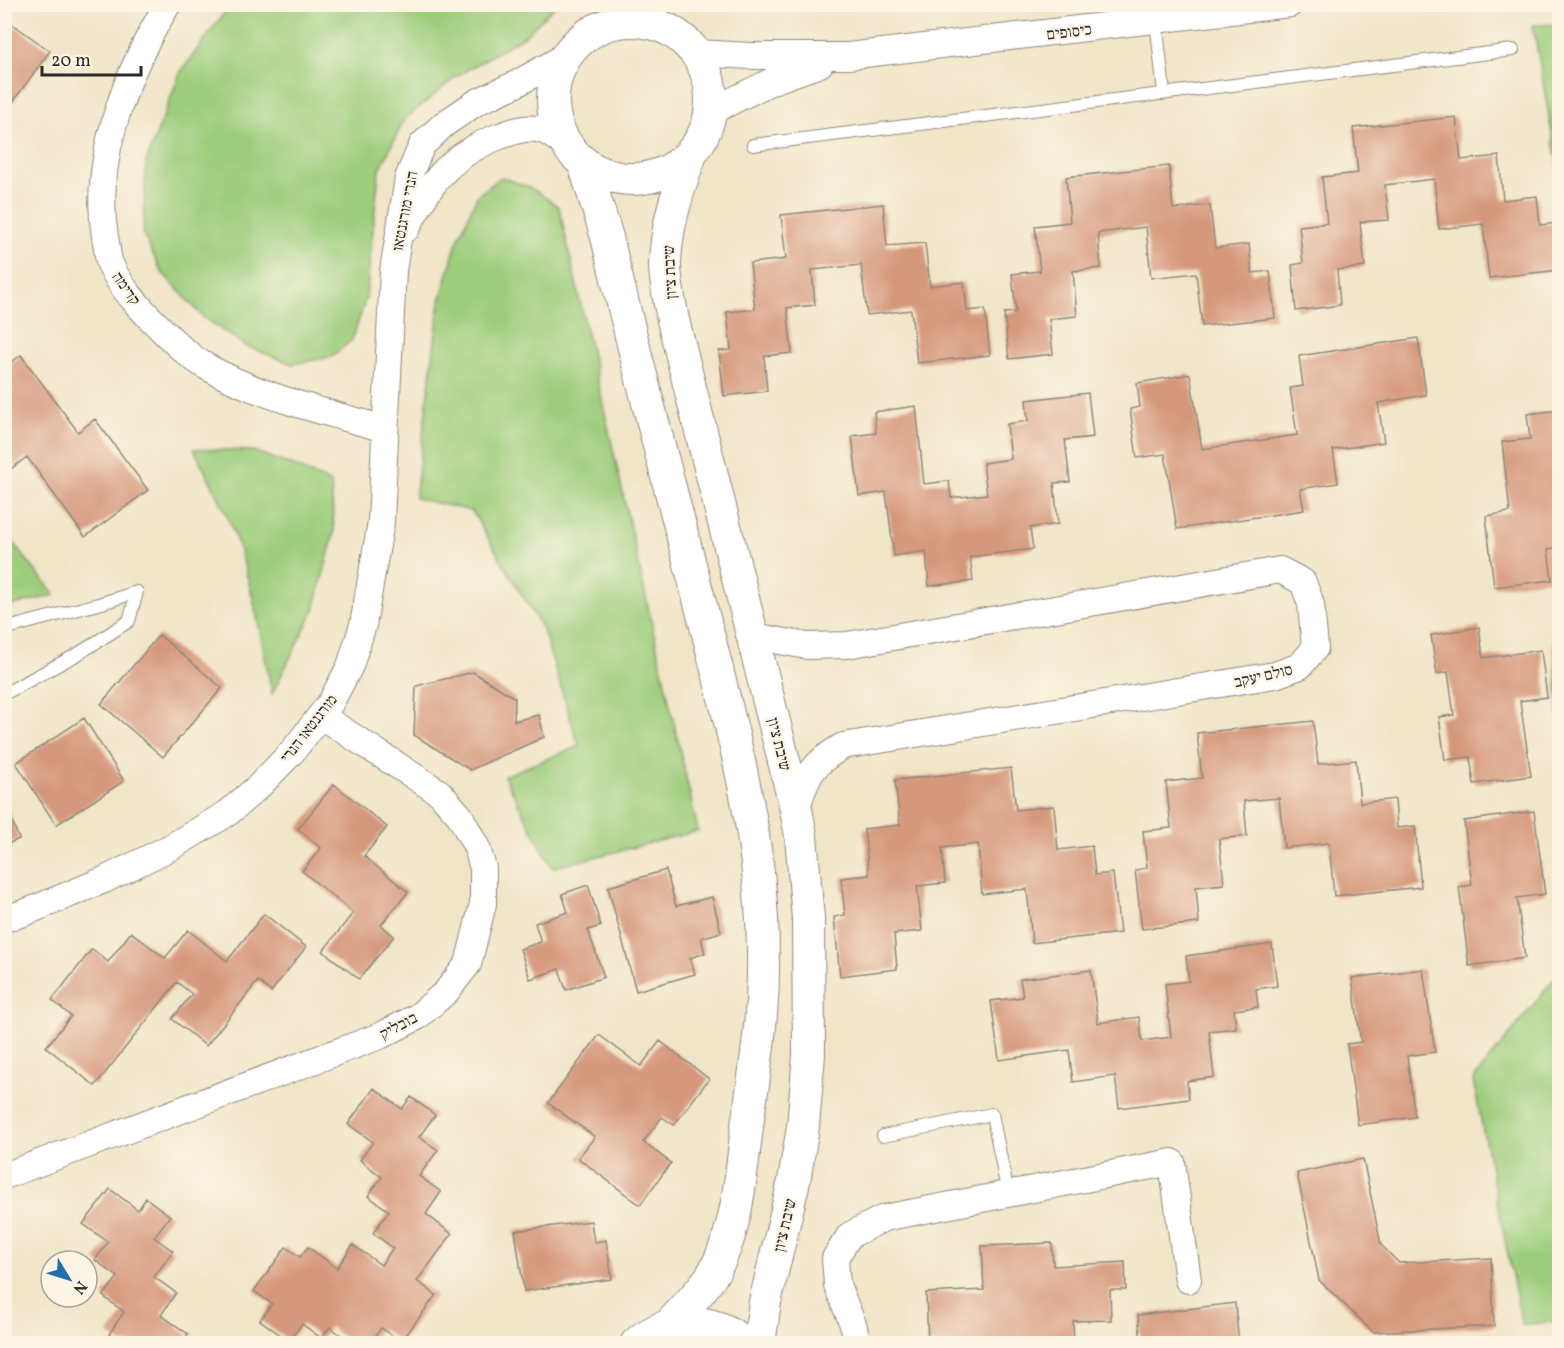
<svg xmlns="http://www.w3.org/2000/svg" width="1564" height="1348" viewBox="0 0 1564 1348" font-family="Vollkorn,'Frank Ruhl Libre',serif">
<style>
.green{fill:#9dcd7c;stroke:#647c54;stroke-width:1.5}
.building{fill:#d6987b}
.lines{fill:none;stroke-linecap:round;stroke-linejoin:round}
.service-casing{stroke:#8e887a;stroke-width:14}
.minor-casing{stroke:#8e887a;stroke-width:28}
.tertiary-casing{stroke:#8e887a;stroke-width:34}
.service{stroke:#fff;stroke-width:12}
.minor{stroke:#fff;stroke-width:26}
.tertiary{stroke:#fff;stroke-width:32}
.labels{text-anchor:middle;stroke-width:4.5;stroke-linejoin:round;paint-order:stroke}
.street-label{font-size:16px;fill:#2b2b2b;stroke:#fcf5e5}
</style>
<rect width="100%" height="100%" fill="#fcf5e5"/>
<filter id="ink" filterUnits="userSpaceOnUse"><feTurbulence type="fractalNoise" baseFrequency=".0167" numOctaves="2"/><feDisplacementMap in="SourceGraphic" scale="12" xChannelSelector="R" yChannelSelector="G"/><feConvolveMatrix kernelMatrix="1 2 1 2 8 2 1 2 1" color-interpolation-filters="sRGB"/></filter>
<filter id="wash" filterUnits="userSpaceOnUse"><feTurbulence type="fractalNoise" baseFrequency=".008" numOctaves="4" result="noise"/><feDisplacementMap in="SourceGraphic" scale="24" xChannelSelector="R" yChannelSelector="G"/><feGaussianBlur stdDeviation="1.35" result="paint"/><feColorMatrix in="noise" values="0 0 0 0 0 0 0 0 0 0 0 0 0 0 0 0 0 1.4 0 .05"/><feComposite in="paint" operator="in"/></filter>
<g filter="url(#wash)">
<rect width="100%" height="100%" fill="#f1e5c8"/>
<path class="green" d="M230 5H556L526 35 457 76 404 120 379 171 366 298 352 340 331 357 292 364 246 346 204 318 161 271 143 234 146 162 180 73Z
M1559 24H1560L1559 174 1533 25Z
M501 177 531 188 559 207 698 831 552 868 504 776 579 746 543 630 472 511 415 498 440 301 457 242 477 196Z
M194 449 253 451 299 468 331 483 334 533 314 610 272 694C261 635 249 565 225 511 216 490 204 470 194 449Z
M4 533H5L55 595 5 607Z
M1559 617V721L1554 632Z
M1559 973V1321L1522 1325 1473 1080Z
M1490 1334V1343H1394L1489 1334Z"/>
<g id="blocks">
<path class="building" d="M4 18 50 51 4 114Z
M1456 117 1461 160 1499 156 1503 200 1537 196 1540 225 1558 223 1560 270 1489 278 1483 224 1439 229 1434 179 1385 185 1389 220 1360 222 1365 267 1337 270 1340 305 1296 311 1292 265 1303 263 1299 226 1327 223 1322 177 1358 173 1353 128Z
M1169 166 1173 209 1210 205 1215 248 1249 244 1252 273 1270 271 1275 318 1202 326 1196 273 1151 278 1146 227 1098 233 1101 268 1073 271 1077 316 1049 319 1053 354 1009 359 1004 313 1016 312 1012 274 1040 271 1035 226 1070 222 1066 177Z
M883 204 887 246 925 243 930 286 964 282 967 311 985 309 990 355 917 363 911 310 867 315 861 265 812 270 815 305 787 308 792 353 764 356 767 391 724 396 719 351 731 350 727 312 755 309 750 263 786 259 781 215Z
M1418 338 1426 395 1378 403 1384 442 1333 450 1338 483 1300 489 1304 510 1177 529 1165 454 1137 458 1130 409 1140 407 1137 383 1190 374 1202 449 1297 435 1290 388 1303 386 1299 356Z
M4 355 10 363 21 355 78 432 95 419 148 490 85 537 27 457 4 474Z
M1088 393 1093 437 1065 440 1070 482 1054 483 1058 524 1030 528 1033 549 970 557 973 581 929 586 926 551 894 556 886 492 859 496 852 436 876 433 874 412 916 406 924 484 949 481 951 498 987 494 983 463 1011 459 1007 424 1028 421 1026 400Z
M1560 410V547L1548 549 1552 580 1494 587 1486 516 1510 512 1502 442 1530 439 1527 414Z
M1479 627 1483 658 1541 650 1547 697 1520 701 1531 776 1474 784 1470 757 1445 760 1439 717 1454 715 1448 672 1437 674 1431 635Z
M159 635 222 688 163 757 101 704Z
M473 672 515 698 514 721 539 715 544 737 470 770 414 735 416 686Z
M84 718 124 781 56 825 16 763Z
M1313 721 1318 764 1356 760 1360 803 1395 799 1397 828 1415 826 1421 887 1334 896 1329 843 1284 848 1279 798 1244 801 1247 836 1219 839 1224 884 1196 887 1199 923 1142 929 1135 870 1147 868 1143 831 1171 828 1166 782 1202 778 1197 733Z
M1011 768 1016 810 1054 806 1058 850 1092 846 1095 875 1113 873 1120 933 1032 943 1027 889 982 894 978 844 942 848 945 883 917 886 922 931 894 934 897 969 840 976 834 917 845 915 841 878 869 875 864 829 900 825 895 780Z
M334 784 387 827 364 856 408 892 381 925 394 936 359 979 323 951 353 913 302 871 321 848 298 829Z
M5 802 19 839 5 845Z
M1534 811 1545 894 1517 898 1525 958 1469 966 1459 887 1472 885 1464 821Z
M666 870 676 906 712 897 721 932 701 938 705 953 690 958 695 974 636 991 608 887Z
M588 885 601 926 588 930 604 977 566 990 559 969 530 979 520 949 541 942 535 923 568 912 562 894Z
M264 914 306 947 271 992 258 981 206 1046 172 1019 192 994 177 982 95 1086 46 1047 71 1016 52 1000 92 949 108 962 131 932 165 958 188 930 227 961Z
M1272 944 1277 986 1256 989 1258 1007 1234 1010 1236 1028 1209 1031 1214 1077 1187 1081 1189 1099 1119 1108 1115 1076 1073 1082 1069 1050 999 1060 991 1001 1023 997 1020 979 1091 970 1098 1023 1139 1017 1142 1041 1171 1037 1165 984 1189 981 1186 956Z
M1423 969 1435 1052 1407 1056 1415 1117 1358 1125 1347 1044 1361 1042 1352 978Z
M599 1035 641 1066 660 1041 709 1079 674 1125 662 1117 643 1142 671 1163 640 1205 578 1158 595 1137 548 1103Z
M374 1088 402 1109 411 1097 435 1115 419 1137 438 1150 419 1176 441 1192 426 1214 452 1234 417 1281 436 1295 401 1342 381 1328 370 1344H353L330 1327 321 1338 302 1324 289 1341 260 1320 272 1304 254 1291 286 1247 300 1257 308 1247 337 1268 353 1245 381 1265 393 1248 373 1233 389 1211 368 1196 382 1177 360 1160 373 1142 348 1124Z
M1363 1159 1381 1245 1399 1263 1491 1258 1494 1326 1373 1332 1319 1280 1297 1173Z
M110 1189 138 1210 146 1198 170 1216 154 1237 173 1251 154 1277 176 1293 161 1315 188 1334 181 1344H122L109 1334 124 1312 103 1296 118 1277 95 1260 108 1242 83 1224Z
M591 1221 594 1242 606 1240 612 1279 524 1291 515 1231Z
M1052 1243 1053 1266 1125 1262 1126 1290H1110L1111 1320 1073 1321 1074 1344H928L926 1293 984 1290 982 1246Z
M1235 1303 1239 1344H1141L1138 1315Z"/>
</g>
</g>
<g filter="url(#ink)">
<use href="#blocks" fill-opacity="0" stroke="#8e887a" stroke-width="1.5"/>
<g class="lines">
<defs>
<path id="service" d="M1156 20 1164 93
M753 145 1513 50
M4 629 102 603 137 592 129 621 78 654 4 694
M883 1136 992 1114 1008 1194"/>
<path id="minor" d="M168 4C127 70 92 159 105 237 107 245 107 256 110 264 121 288 138 306 157 325 172 340 190 358 209 368 264 398 326 412 385 429
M696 53 751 56H848L1290 4
M710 112 772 81 820 64
M407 228C431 181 450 155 500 136 514 131 527 126 541 130 549 132 558 140 565 144
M754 636 807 646 847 645 1280 570 1303 582 1311 604 1315 648 1300 666 1275 675 843 746C810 765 808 775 796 809
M4 919 24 913 104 880 171 847 228 813 259 786 292 752 331 702 350 666 363 625 381 522 393 271 408 178 422 145 444 124 477 102 516 84 566 56
M4 1176 380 1036 417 1017 446 992 468 964 483 904V868L477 848 460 816 440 793 321 716
M857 1344 854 1327 837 1285 835 1258 850 1235 884 1218 1172 1162 1188 1280"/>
<path id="tertiary" d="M553 100a79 79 0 1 1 158 0a79 79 0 1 1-158 0Z
M691 154C678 191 666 225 665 264 665 282 670 302 673 320L796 809 801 836 808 919 809 1054 803 1127 794 1181 765 1302 759 1344
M584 164 607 237C637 366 672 494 705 622 733 732 763 841 763 956 764 1010 756 1065 748 1119 741 1169 739 1234 710 1278 698 1295 683 1310 669 1325
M636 1344C664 1317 716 1315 743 1344"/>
</defs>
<use href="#service" class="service-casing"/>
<use href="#minor" class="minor-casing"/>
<use href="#tertiary" class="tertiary-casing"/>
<use href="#service" class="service"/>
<use href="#minor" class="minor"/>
<use href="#tertiary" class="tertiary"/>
</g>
</g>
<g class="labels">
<g class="street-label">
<text transform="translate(1069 31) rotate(-7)" y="6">כיסופים</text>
<text transform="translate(404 211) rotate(-79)" y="6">הנרי מורגנטאו</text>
<text transform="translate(669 272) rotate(-93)" y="6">שיבת ציון</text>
<text transform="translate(127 288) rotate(55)" y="6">קדימה</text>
<text transform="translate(1263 675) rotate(-13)" y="6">סולם יעקב</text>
<text transform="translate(308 728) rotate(-52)" y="6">מורגנטאו הנרי</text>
<text transform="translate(780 744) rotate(76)" y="6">שיבת ציון</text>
<text transform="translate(398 1025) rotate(-28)" y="6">בובליק</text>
<text transform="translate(784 1225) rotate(-77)" y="6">שיבת ציון</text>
</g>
</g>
<rect width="1564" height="1348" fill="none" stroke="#fcf5e5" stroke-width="24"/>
<g transform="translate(69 1279) rotate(128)"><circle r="28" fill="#fcf5e5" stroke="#a8a49b" stroke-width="1.5"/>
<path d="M0-4.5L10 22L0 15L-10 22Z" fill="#1f6fb2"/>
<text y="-9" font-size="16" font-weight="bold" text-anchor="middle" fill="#2b2b2b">N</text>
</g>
<path d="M42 66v9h99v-9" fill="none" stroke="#2b2b2b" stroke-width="3"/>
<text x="51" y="66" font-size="18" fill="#2b2b2b" stroke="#fcf5e5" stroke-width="4.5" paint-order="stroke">20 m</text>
</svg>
